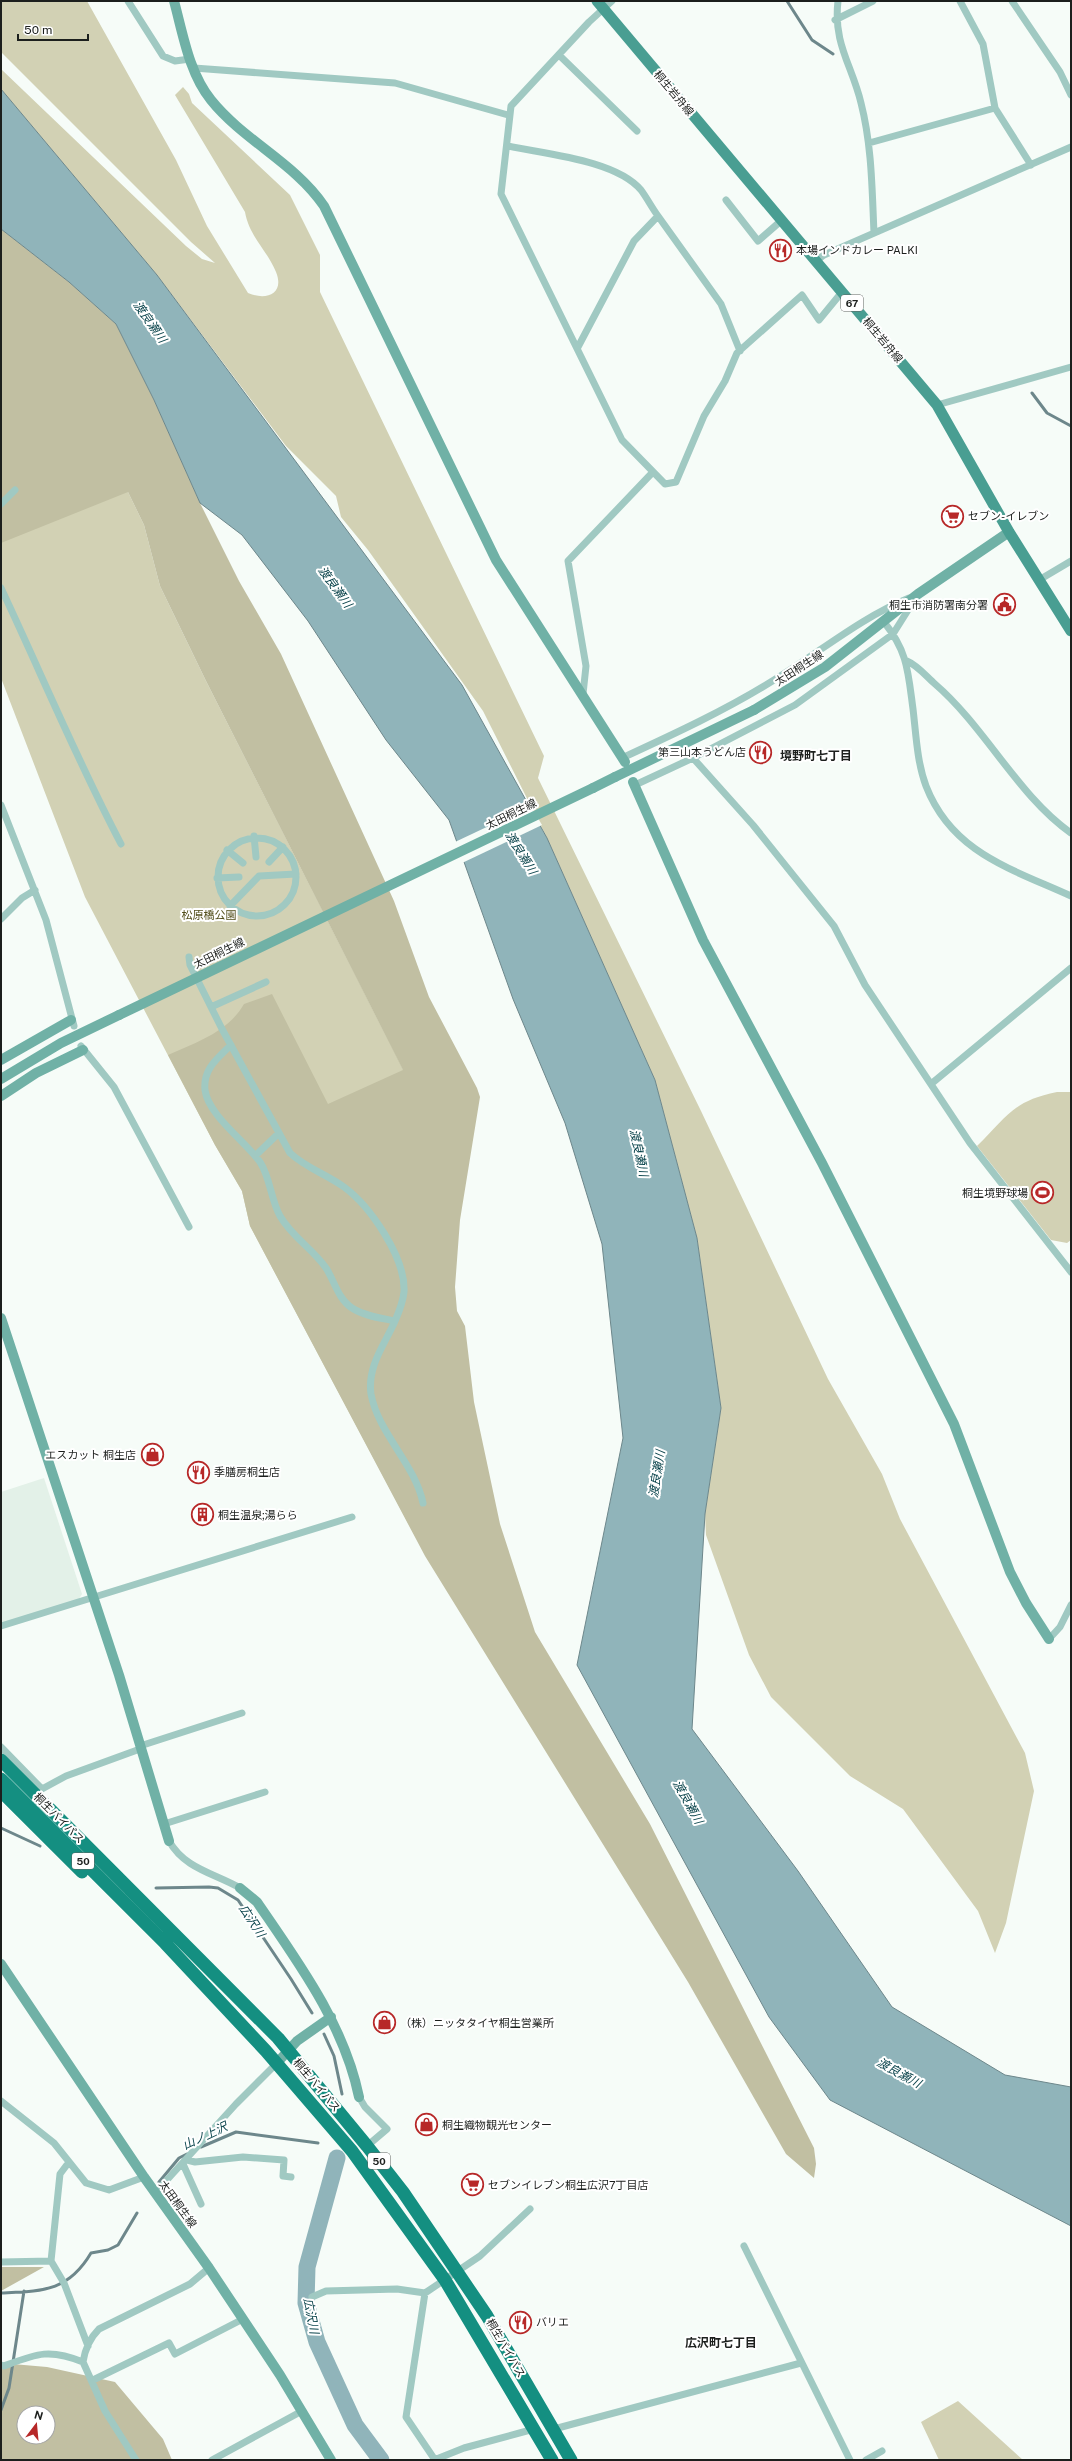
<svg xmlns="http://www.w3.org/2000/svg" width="1072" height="2461" viewBox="0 0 1072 2461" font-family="'Public Sans','Noto Sans JP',sans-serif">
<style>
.built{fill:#e3f1e8}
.green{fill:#d2d1b4}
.forest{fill:#c1bfa2;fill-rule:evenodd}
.water{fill:#90b4ba;stroke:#6d878b}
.pier{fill:#f6fcf8}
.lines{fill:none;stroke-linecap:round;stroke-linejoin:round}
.stream{stroke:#6d878b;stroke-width:3}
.river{stroke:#90b4ba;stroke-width:17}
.street{stroke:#a0c9c2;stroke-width:7}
.secondary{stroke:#70b1a6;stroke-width:10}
.primary{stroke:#499e92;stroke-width:11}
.highway{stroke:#148f81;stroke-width:13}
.secondary-bridge{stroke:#70b1a6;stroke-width:10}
.labels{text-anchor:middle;stroke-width:4;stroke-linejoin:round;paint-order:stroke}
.shield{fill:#fff;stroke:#606261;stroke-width:1}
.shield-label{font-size:10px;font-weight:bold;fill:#1c1f1d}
.street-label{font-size:11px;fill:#1c1f1d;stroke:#fff}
.poi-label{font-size:11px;fill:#1c1f1d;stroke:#fff;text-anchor:start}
.park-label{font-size:11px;fill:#524e1b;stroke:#fff}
.water-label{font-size:12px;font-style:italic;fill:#043f47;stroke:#fff}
.neighbourhood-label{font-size:12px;font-weight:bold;fill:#1c1f1d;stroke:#fff}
</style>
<rect width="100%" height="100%" fill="#f6fcf8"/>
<path class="built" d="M44 1478 82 1594 79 1599 1 1624V1492Z"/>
<path class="green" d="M1 1H87L176 160 207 226 248 293C266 301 285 294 276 272 267 250 249 236 245 212L175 95 183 87 189 94 192 103 290 195 320 255V292L544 756 538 778 701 1111 828 1379 882 1474 900 1519 1025 1753 1034 1791 1006 1923 995 1953 978 1911 903 1809 850 1776 771 1697 749 1655 706 1535 705 1514 721 1408 697 1238 655 1080 547 838 483 711 368 550 341 517 336 496 286 446 157 275 1 89V69L186 246 202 259 215 263 191 242 1 52Z
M1 363 128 492 144 525 160 586 206 681 407 1077 415 1536 250 1226 242 1191 215 1145 85 897 1 678Z
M1057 1092H1071V1240L1067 1243 1051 1240 977 1146C1007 1117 1012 1101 1057 1092Z
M958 2401 1023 2460H939L921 2422Z"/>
<path class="forest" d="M1 229 69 282 116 324 154 400 200 503 239 581 281 654 394 901 429 997 477 1088 480 1097 460 1220 455 1287 457 1311 465 1326 474 1402 500 1524 535 1632 650 1824 814 2148 816 2164 814 2178 786 2154 688 1982 425 1556 250 1226 242 1191 215 1145 168 1055C197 1042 228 1032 244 1004L272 994 328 1104 403 1070 206 681 160 586 144 525 128 492 1 543Z
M1 2267H44L1 2291Z
M1 2363 47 2367 115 2382 163 2439 172 2460H1ZM24 2413H48V2437H24Z"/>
<path class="water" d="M1 89 157 275 462 685 547 838 655 1080 697 1238 721 1408 705 1514 692 1729 798 1871 892 2007 1005 2075 1071 2087V2226L830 2100 769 2017 577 1665 623 1438 602 1244 565 1123 513 999 449 820 386 740 308 621 242 535 200 503 154 400 116 324 69 282 1 229Z"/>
<path class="pier" d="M531 806 542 825 462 863 455 842Z"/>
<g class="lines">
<path class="stream" d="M787 1 812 40 833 54
M1032 393 1047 413 1071 426
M1 1828 40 1846
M156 1888 209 1887 218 1888 238 1900 291 1979 312 2013
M324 2034 334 2056 342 2094
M201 2147 236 2132 318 2143
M159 2182 179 2158 187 2154
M1 2293C42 2291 68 2292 91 2253L108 2250 118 2245 137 2213
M1 2410 9 2388 24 2291"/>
<path class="river" d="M337 2158 307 2267 306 2303 317 2342 355 2425 381 2460"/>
<path class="street" d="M128 1 163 56 175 61 190 59
M612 1 589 22 511 106 501 194 622 440 665 484 676 482 704 416 725 381 737 353 802 295 819 320 842 292
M838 1C833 44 852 65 861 103 872 146 872 190 874 233
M1012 1 1060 72 1071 95
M835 20 873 1
M559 55 637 131
M194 68 395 83 508 115
M995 108 1031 165
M869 143 995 108 983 44 960 1
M508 146C545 154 616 160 641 190 647 198 652 208 658 216
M726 200 758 241 782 220
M816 261 824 255 1071 147
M578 347 634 241 658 216 721 304 740 351
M937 405 1071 367
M1 504 15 490
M1039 580 1071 561
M1 588C41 673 77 760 121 844
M884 622C908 652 908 672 913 709 916 734 917 762 926 786 952 853 1012 869 1071 896
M907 661C917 665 926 676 935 684 985 727 1019 797 1071 833
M583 694 586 666 568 561 652 473
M622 758C674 734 726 710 774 680 819 653 860 618 909 598
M693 758 753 825 834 926 865 985 970 1143 1071 1272
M635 785 693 758 795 705 893 634 915 599
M1 805 46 920 74 1026
M254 836 256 857
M218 877a39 39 0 1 1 78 0a39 39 0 1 1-78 0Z
M227 850 243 863
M269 862 283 847
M217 878 239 877
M230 906 259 876 296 874
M1 919 22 898 35 890
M189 957 190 965 222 1029 290 1153C306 1168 326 1174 344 1187 370 1206 406 1258 404 1292 403 1301 399 1312 395 1321 385 1344 367 1366 371 1394 378 1433 415 1464 423 1503
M211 1007 266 982
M231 1045C217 1059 203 1069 205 1090 208 1115 246 1142 260 1162 270 1177 271 1200 280 1216 292 1237 312 1248 326 1268 334 1280 338 1299 352 1308 364 1316 381 1318 395 1321
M81 1046 114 1087 189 1227
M931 1084 1071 968
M255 1156 279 1133
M1 1626 352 1517
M1049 1639 1060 1627 1071 1605
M140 1746 242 1713
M1 1747 42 1789 66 1776 140 1749
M164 1824 265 1792
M169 1841C185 1869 214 1873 240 1888
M359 2097 365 2107 387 2129 367 2146
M1 2101 54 2143 86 2183 109 2190 144 2177
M187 2160 195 2162 243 2157 284 2160 283 2176 291 2177
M69 2162 60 2174 51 2261 64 2283 88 2346
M183 2164 201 2204
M156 2192 236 2104 276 2064
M744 2246 850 2460
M1 2262 51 2261
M425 2293 406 2417 435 2460
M312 2297 326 2291 397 2289 425 2293 480 2256 530 2209
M1 2365 4 2366C36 2354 49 2348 83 2362
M93 2380 169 2343 175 2354 243 2319
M554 2429 801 2363
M136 2460 105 2411 83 2362C85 2349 90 2338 99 2329L190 2284 209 2268
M212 2460 302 2411
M434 2460 464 2448 534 2429
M866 2460 882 2451"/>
<path class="secondary" d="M174 1C183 34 189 73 211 100 244 141 295 163 324 206L496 560 625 762
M754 710 825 667 918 594 1009 532
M633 782 703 940 822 1163 954 1424 1010 1572 1026 1603 1049 1639
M593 788 615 777
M1 1060 71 1020
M1 1079 61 1043 119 1015
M1 1096 36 1073 83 1050
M1 1318 119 1675 169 1841
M240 1888 257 1902C298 1962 344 2024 359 2097
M1 1964 144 2177 209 2268 280 2375 331 2460
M276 2064 297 2041 331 2017"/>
<path class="primary" d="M597 1 937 405 1009 532 1071 631"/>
<path class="highway" d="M1 1760 278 2038 367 2146 403 2192 487 2316 571 2460
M1 1779 165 1943 266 2051 352 2151 445 2280 552 2460
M1 1791 82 1872"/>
<path class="secondary-bridge" d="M615 777 754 710
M119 1015 593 788"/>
</g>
<defs>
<symbol id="restaurant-ring" viewBox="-11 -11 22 22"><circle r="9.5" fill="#fff" stroke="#b72828" stroke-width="1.5"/><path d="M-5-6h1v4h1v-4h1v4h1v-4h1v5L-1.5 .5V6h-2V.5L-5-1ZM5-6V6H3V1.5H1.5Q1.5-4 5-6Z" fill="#b72828"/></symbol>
<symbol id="supermarket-ring" viewBox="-11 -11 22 22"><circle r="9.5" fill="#fff" stroke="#b72828" stroke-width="1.5"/><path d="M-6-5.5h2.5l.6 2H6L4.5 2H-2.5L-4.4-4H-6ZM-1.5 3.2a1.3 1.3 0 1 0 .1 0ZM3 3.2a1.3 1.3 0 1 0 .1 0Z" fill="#b72828"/></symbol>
<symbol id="civic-ring" viewBox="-11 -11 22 22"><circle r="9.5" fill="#fff" stroke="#b72828" stroke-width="1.5"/><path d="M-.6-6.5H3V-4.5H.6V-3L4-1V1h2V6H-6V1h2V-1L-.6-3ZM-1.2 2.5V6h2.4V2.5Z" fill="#b72828"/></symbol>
<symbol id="stadium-ring" viewBox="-11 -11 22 22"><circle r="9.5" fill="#fff" stroke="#b72828" stroke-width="1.5"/><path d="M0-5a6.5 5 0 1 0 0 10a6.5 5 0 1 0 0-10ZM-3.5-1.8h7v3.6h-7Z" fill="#b72828"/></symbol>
<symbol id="shop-ring" viewBox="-11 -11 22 22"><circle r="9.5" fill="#fff" stroke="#b72828" stroke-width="1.5"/><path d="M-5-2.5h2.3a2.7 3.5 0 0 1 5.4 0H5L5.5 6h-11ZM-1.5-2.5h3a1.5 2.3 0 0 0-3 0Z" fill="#b72828"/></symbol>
<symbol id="building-ring" viewBox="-11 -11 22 22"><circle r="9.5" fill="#fff" stroke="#b72828" stroke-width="1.5"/><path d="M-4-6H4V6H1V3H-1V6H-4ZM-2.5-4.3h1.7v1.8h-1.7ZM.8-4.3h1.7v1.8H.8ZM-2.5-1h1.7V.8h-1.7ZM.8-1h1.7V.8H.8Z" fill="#b72828"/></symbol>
</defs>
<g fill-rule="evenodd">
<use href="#restaurant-ring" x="768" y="238" width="25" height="25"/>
<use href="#supermarket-ring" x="940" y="504" width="25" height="25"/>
<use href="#civic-ring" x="992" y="592" width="25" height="25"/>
<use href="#restaurant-ring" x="748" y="740" width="25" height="25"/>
<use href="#stadium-ring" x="1030" y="1180" width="25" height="25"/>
<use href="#shop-ring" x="140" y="1442" width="25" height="25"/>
<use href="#restaurant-ring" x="186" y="1460" width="25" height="25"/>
<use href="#building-ring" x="190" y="1502" width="25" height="25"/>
<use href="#shop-ring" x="372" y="2010" width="25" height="25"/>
<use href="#shop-ring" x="414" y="2112" width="25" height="25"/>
<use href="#supermarket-ring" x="460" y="2172" width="25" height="25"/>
<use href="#restaurant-ring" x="508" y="2310" width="25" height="25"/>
</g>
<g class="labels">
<g class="shield">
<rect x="841" y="295" width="22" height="16" rx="3"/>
<rect x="72" y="1853" width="22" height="16" rx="3"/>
<rect x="368" y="2153" width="22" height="16" rx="3"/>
</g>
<g class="shield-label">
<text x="852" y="307">67</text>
<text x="83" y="1865">50</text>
<text x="379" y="2165">50</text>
</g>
<g class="street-label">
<text transform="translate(674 93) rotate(50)" y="4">桐生岩舟線</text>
<text transform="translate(883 340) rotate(50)" y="4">桐生岩舟線</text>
<text transform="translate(799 668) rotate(-33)" y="4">太田桐生線</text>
<text transform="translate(511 814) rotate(-26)" y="4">太田桐生線</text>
<text transform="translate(219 953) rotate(-26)" y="4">太田桐生線</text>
<text transform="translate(59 1818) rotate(45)" y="4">桐生バイパス</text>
<text transform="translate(317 2085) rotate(50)" y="4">桐生バイパス</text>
<text transform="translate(178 2204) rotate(54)" y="4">太田桐生線</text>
<text transform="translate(506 2348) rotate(60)" y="4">桐生バイパス</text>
</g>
<g class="poi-label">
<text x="796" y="254">本場インドカレー PALKI</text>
<text x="968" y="520">セブン-イレブン</text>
<text x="988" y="609" text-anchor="end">桐生市消防署南分署</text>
<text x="746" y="756" text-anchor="end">第三山本うどん店</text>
<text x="1028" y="1197" text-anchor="end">桐生境野球場</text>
<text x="136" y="1459" text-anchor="end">エスカット 桐生店</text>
<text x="214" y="1476">季膳房桐生店</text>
<text x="218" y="1519">桐生温泉;湯らら</text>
<text x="400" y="2027">（株）ニッタタイヤ桐生営業所</text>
<text x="442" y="2129">桐生織物観光センター</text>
<text x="488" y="2189">セブンイレブン桐生広沢7丁目店</text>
<text x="536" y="2326">バリエ</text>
</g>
<g class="park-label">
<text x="209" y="919">松原橋公園</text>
</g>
<g class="water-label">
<text transform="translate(150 322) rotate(55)" y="4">渡良瀬川</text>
<text transform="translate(335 587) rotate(54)" y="4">渡良瀬川</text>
<text transform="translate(521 853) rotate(58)" y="4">渡良瀬川</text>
<text transform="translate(639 1153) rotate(78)" y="4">渡良瀬川</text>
<text transform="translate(657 1474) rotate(-81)" y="4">渡良瀬川</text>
<text transform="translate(688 1802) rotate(61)" y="4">渡良瀬川</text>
<text transform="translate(252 1921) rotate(57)" y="4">広沢川</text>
<text transform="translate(899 2073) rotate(29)" y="4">渡良瀬川</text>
<text transform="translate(205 2136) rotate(-25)" y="4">山ノ上沢</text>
<text transform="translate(311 2316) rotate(79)" y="4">広沢川</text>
</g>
<g class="neighbourhood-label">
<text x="816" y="760">境野町七丁目</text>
<text x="721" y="2347">広沢町七丁目</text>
</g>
</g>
<rect width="1072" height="2461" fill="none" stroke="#1c1f1d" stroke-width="4"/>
<g transform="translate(36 2425) rotate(16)"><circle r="19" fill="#ffffff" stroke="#a4a5a5"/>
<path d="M0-3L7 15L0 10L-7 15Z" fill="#b72828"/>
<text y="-6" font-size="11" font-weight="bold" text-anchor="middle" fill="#1c1f1d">N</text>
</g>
<path d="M18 34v6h70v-6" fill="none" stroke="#1c1f1d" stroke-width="2"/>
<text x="24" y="34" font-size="12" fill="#1c1f1d" stroke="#ffffff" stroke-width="3" paint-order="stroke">50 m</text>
</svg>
